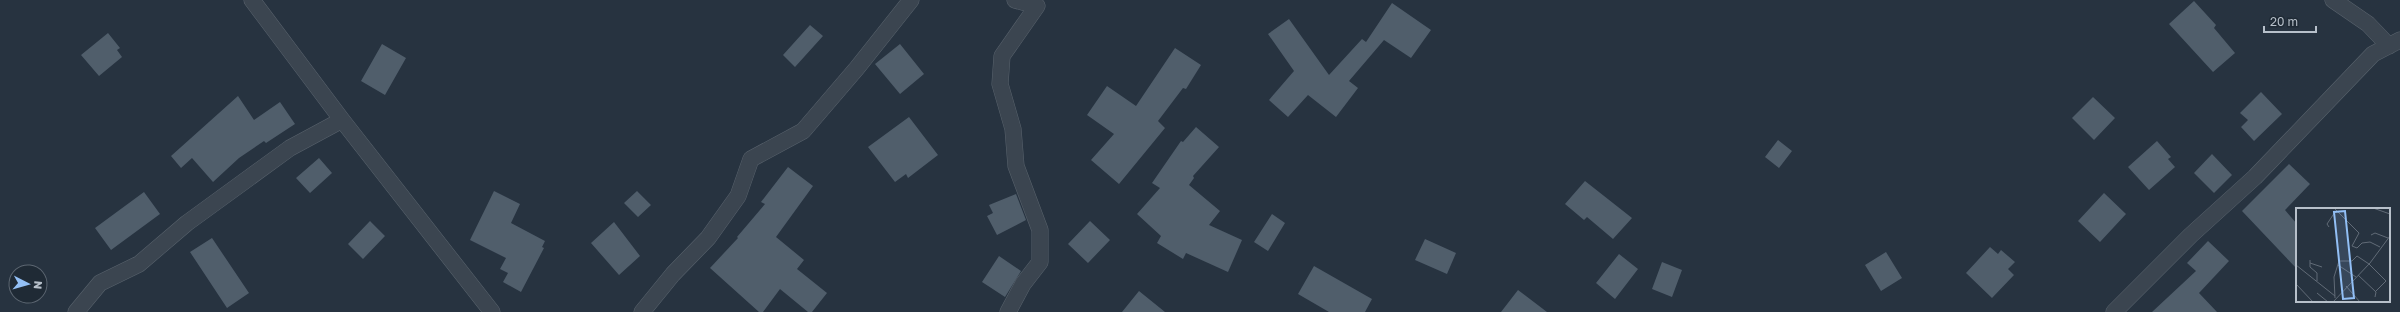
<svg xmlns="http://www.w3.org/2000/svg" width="2400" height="312" viewBox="0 0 2400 312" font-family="'Golos Text',sans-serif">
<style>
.building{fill:#505e6b}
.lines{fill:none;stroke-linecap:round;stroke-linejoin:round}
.street-casing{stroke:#59636d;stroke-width:17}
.street{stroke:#3b4550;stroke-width:16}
.inset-road{fill:none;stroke:#616b77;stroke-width:1}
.view{fill:#92bff5;fill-opacity:0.15;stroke:#92bff5;stroke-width:2}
.inset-edge{fill:none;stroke:#b7c0ca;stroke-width:2}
</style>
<rect width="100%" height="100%" fill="#273340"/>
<path class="building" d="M2194 1 2216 25 2214 28 2235 53 2213 72 2169 24Z
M1392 3 1431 30 1411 58 1384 40 1349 81 1358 88 1336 117 1308 95 1288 117 1269 100 1294 71 1268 34 1289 19 1329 75 1362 39 1366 42Z
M810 25 823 36 795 67 783 55Z
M108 33 120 48 117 50 122 57 99 76 81 55Z
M382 44 406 58 385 95 361 81Z
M900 44 924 74 900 94 875 64Z
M1175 48 1201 65 1186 89 1183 88 1158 121 1165 128 1119 184 1091 160 1114 134 1087 115 1107 86 1136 106Z
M2261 92 2282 114 2254 141 2241 127 2248 120 2240 113Z
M238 96 254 120 280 102 295 124 266 143 264 141 239 158 213 182 192 158 181 168 171 156Z
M2093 97 2115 118 2094 140 2072 118Z
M909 117 938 155 908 178 906 174 895 182 868 147Z
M1196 127 1219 147 1193 176 1194 178 1189 185 1220 211 1209 225 1242 240 1228 272 1186 253 1183 259 1157 243 1161 236 1137 214 1160 188 1152 183 1181 141 1183 142Z
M1778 140 1792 151 1779 168 1765 157Z
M2157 141 2171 157 2168 159 2175 167 2149 190 2128 167Z
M2212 154 2232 175 2214 193 2194 173Z
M319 158 332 173 310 193 296 178Z
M2289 164 2310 184 2285 210 2297 224V269L2242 211Z
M788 167 813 186 776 237 804 260 797 269 827 293 812 312H808L780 289 763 312H759L710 268 738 238 737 237 765 204 761 202Z
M1585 181 1632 218 1613 239 1587 217 1584 220 1565 204Z
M494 191 520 204 511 223 545 241 542 247 544 248 521 292 503 282 508 273 500 269 506 258 470 240Z
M637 191 651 205 638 217 624 203Z
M144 192 160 214 111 250 95 228Z
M2104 193 2126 214 2100 242 2078 221Z
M1016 194 1026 220 997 235 987 216 993 213 989 205Z
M1272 214 1285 223 1268 251 1254 242Z
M370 221 385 236 363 259 348 244Z
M1090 221 1110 240 1088 263 1068 244Z
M614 222 640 256 619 275 591 243Z
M212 238 249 293 227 308 190 252Z
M1425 239 1456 253 1447 274 1415 260Z
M2208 241 2229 261 2199 293 2217 312H2152L2196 271 2187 263Z
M1990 247 1998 254 2001 250 2015 262 2008 269 2014 275 1992 298 1966 273Z
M1886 252 1902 278 1881 291 1865 265Z
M1619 254 1638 269 1615 299 1596 283Z
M999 256 1021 271 1005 297 982 282Z
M1662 262 1682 270 1672 297 1652 289Z
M1314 266 1372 299 1365 312H1329L1298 294Z
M1518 290 1547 312H1501Z
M1139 291 1165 312H1122Z"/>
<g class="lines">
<defs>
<path id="street" d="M252 0 342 120 492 312
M2333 0 2368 24 2389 46
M76 312 100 283 139 264 187 223 290 148 342 120
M642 312 673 274 708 238 738 196 751 159 803 131 857 68 911 0
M1008 312 1023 284 1040 262V230L1016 166 1013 129 1000 84 1002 56 1037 6 1015 0
M2114 312 2191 235 2255 177 2373 54 2400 40"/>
</defs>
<use href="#street" class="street-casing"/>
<use href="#street" class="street"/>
</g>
<g transform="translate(2296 208)">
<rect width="94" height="94" fill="#273340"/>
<path class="inset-road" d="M38 0 63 25 56 38 61 40 66 35 74 34 84 39M77 0 94 6M33 19 31 16 39 4M75 27 79 25 92 30M14 52V59L21 65V73M14 55 26 59M0 57 39 88M42 57 60 69M62 67 80 84 79 89M0 76 17 94M50 78 64 94M21 85 32 94M39 90 38 69 43 53H56L61 48 73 56 90 73 79 84M37 94 74 55 94 28"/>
<path class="view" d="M49 3 58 90 47 91 38 4Z"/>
<rect width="94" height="94" class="inset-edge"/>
</g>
<g transform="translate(28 284) rotate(96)"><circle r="19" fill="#1f2a35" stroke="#5c6671"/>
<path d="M0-3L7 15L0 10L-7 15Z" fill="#92bff5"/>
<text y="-6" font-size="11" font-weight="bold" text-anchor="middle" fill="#b7c0ca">N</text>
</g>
<path d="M2264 26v6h52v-6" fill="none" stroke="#b7c0ca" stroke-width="2"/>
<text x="2270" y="26" font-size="12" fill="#b7c0ca" stroke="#1f2a35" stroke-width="3" paint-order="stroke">20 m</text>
</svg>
